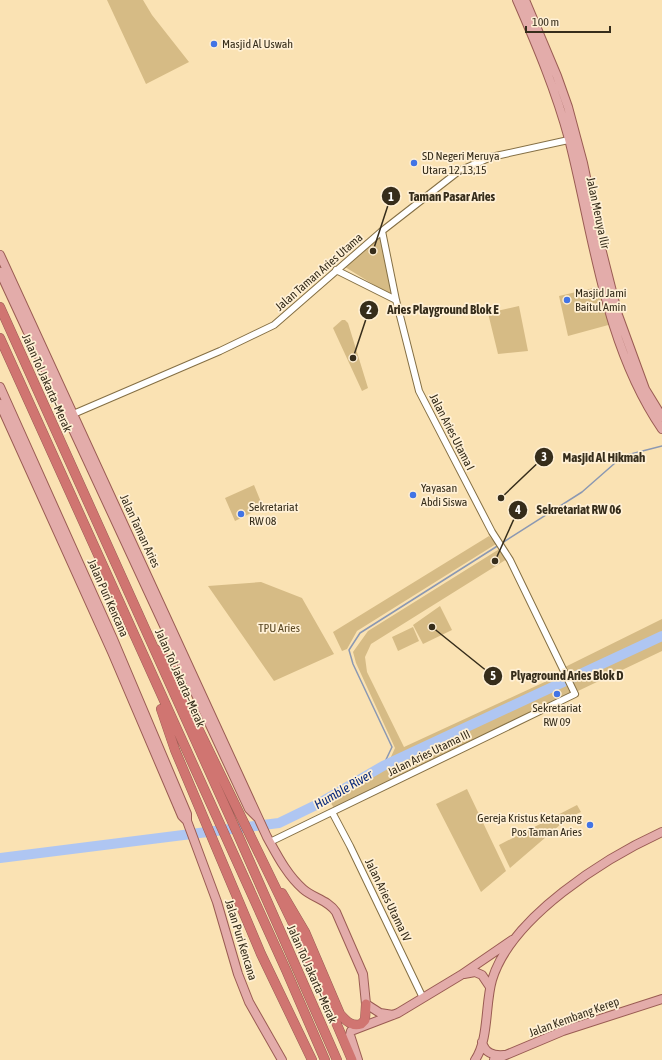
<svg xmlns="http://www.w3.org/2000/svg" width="662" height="1060" viewBox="0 0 662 1060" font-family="'Asap Condensed',sans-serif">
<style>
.green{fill:#d6bb85}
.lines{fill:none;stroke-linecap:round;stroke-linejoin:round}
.stream{stroke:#8b98b2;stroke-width:1.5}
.river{stroke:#afc6f2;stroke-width:10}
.minor-casing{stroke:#846f44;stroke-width:8}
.major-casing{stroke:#9a5c53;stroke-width:10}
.highway-casing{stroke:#9a5c53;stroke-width:10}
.minor{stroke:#fff;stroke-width:6}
.major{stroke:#e3acaa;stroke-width:8}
.highway{stroke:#d07571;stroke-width:9}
.poi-dot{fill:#4274e5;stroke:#fff0d5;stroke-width:1.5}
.labels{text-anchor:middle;stroke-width:3.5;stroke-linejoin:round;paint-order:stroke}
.poi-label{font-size:12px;fill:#362d1b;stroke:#fff0d5;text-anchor:start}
.street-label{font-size:12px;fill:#362d1b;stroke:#fff0d5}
.park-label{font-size:12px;fill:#594723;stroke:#fff0d5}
.water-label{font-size:13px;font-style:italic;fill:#08287a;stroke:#fff0d5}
.leader{fill:none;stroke:#362d1b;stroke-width:1.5}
.callout-dot{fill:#362d1b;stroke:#fff0d5;stroke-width:1.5}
.mark-label{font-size:12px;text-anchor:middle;font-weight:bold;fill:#fff}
.callout-label{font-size:13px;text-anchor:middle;font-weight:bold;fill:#362d1b;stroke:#fff0d5;stroke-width:3.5;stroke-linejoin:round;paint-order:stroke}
</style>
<rect width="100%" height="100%" fill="#fae2b3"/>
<path class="green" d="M107 0H143L152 15 189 62 146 84Z
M381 236 392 296 345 267Z
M602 286 612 324 568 336 559 296Z
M519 306 528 351 498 354 488 313Z
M342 320H345L348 323 368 388 362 391 333 328Z
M254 485 263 507 235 521 225 498Z
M489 536 496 544 357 631 347 649 342 651 333 632Z
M501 548 507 559 371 644 365 657 367 672 404 747 564 673 567 677 389 761 395 748 356 663 353 652 368 631Z
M261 582 302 598 334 654 274 681 208 586Z
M440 606 452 630 423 644 413 625Z
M662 619V651L578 691 565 667Z
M413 627 419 641 398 651 392 637Z
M570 681 573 691 334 808 329 800 385 767Z
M467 789 506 871 481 892 436 804Z
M577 805 581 812 568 818 510 868 499 845Z"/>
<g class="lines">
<path class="stream" d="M502 543 582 492 623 456 662 446
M383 766 392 747 353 664 349 650 360 633 499 545"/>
<path class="river" d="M0 858 279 823 316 805 383 766 662 636"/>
<defs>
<path id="minor" d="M336 270 396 300
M71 415 220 351 274 325 382 231 459 171 491 157 573 139
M332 812 350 846 423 998
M270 842 575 694 510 560 492 532 419 391 396 300 382 231"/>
<path id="major" d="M517 0C537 46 556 91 569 139 594 236 604 344 662 429
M525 0 557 76 568 107 583 163 601 248 618 315 645 389 662 417
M0 255 267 837C277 855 287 875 303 889 313 898 328 900 336 912L363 974 366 1004 380 1013 393 1015
M0 272 249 809 257 817
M0 387 113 639 187 814V821L217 902 238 974 249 1002 282 1060
M0 404 112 652 182 816 187 821
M464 974 475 972 482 975 490 987
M482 1042C485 1053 493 1056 504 1055
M358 1060 350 1035 351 1031 398 1013 461 975 512 940
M475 1060C489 1040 485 1004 492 980 511 917 605 858 662 832
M494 1060 563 1031 662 999"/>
<path id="highway" d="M0 307 239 837 337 1060
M0 338 286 970 325 1060
M155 649 161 653 171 668 194 720 301 940 352 1060
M161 709 175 750 261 954 312 1060
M282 893 305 932 340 1014C346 1021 352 1027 361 1024L365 1020 366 1004"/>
</defs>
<use href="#minor" class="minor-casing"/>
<use href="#major" class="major-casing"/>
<use href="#highway" class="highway-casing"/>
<use href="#minor" class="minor"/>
<use href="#major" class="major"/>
<use href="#highway" class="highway"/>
</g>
<g class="poi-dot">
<circle cx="214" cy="44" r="4"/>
<circle cx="414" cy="163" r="4"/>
<circle cx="567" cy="300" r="4"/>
<circle cx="413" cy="495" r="4"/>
<circle cx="241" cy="514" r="4"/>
<circle cx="557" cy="694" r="4"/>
<circle cx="590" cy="825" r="4"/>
</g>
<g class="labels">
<g class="poi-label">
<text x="222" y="48">Masjid Al Uswah</text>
<text x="422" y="160">SD Negeri Meruya<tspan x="422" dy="14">Utara 12,13,15</tspan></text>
<text x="575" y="297">Masjid Jami<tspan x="575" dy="14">Baitul Amin</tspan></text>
<text x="421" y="492">Yayasan<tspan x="421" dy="14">Abdi Siswa</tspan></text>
<text x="249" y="511">Sekretariat<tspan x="249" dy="14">RW 08</tspan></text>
<text x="557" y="712" text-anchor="middle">Sekretariat<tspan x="557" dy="14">RW 09</tspan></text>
<text x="582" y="822" text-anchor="end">Gereja Kristus Ketapang<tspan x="582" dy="14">Pos Taman Aries</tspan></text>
</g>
<g class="street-label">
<text transform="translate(598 213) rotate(78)" y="4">Jalan Meruya Ilir</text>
<text transform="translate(319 272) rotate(-41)" y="4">Jalan Taman Aries Utama</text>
<text transform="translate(47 383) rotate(66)" y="4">Jalan Tol Jakarta–Merak</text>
<text transform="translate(452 432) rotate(63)" y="4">Jalan Aries Utama I</text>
<text transform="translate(140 531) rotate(65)" y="4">Jalan Taman Aries</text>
<text transform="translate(108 598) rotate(66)" y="4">Jalan Puri Kencana</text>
<text transform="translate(180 678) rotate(66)" y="4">Jalan Tol Jakarta–Merak</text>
<text transform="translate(429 753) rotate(-26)" y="4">Jalan Aries Utama III</text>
<text transform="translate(388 900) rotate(64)" y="4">Jalan Aries Utama IV</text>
<text transform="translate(241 940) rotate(73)" y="4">Jalan Puri Kencana</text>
<text transform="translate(312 974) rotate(66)" y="4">Jalan Tol Jakarta–Merak</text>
<text transform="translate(574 1017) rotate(-20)" y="4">Jalan Kembang Kerep</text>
</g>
<g class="park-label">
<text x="279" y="632">TPU Aries</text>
</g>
<g class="water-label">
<text transform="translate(343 789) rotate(-30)" y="5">Humble River</text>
</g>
</g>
<path class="leader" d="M373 251L391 196M353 358L369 310M501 498L544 457M495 561L518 510M432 627L493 676"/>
<g class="callout-dot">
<circle cx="373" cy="251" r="4"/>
<circle cx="353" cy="358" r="4"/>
<circle cx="501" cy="498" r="4"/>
<circle cx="495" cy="561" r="4"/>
<circle cx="432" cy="627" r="4"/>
<circle cx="391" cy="196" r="10"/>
<circle cx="369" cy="310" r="10"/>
<circle cx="544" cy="457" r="10"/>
<circle cx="518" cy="510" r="10"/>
<circle cx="493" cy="676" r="10"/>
</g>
<g class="mark-label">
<text x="391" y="201">1</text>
<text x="369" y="314">2</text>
<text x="544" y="461">3</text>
<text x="518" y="514">4</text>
<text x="493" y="680">5</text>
</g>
<g class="callout-label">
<text x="452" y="201">Taman Pasar Aries</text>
<text x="443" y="314">Aries Playground Blok E</text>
<text x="604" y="462">Masjid Al Hikmah</text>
<text x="579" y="514">Sekretariat RW 06</text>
<text x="567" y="680">Plyaground Aries Blok D</text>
</g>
<path d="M526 26v6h84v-6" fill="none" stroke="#362d1b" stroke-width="2"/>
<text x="532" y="26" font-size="12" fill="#362d1b" stroke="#fff0d5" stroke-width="3" paint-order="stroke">100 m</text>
</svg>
